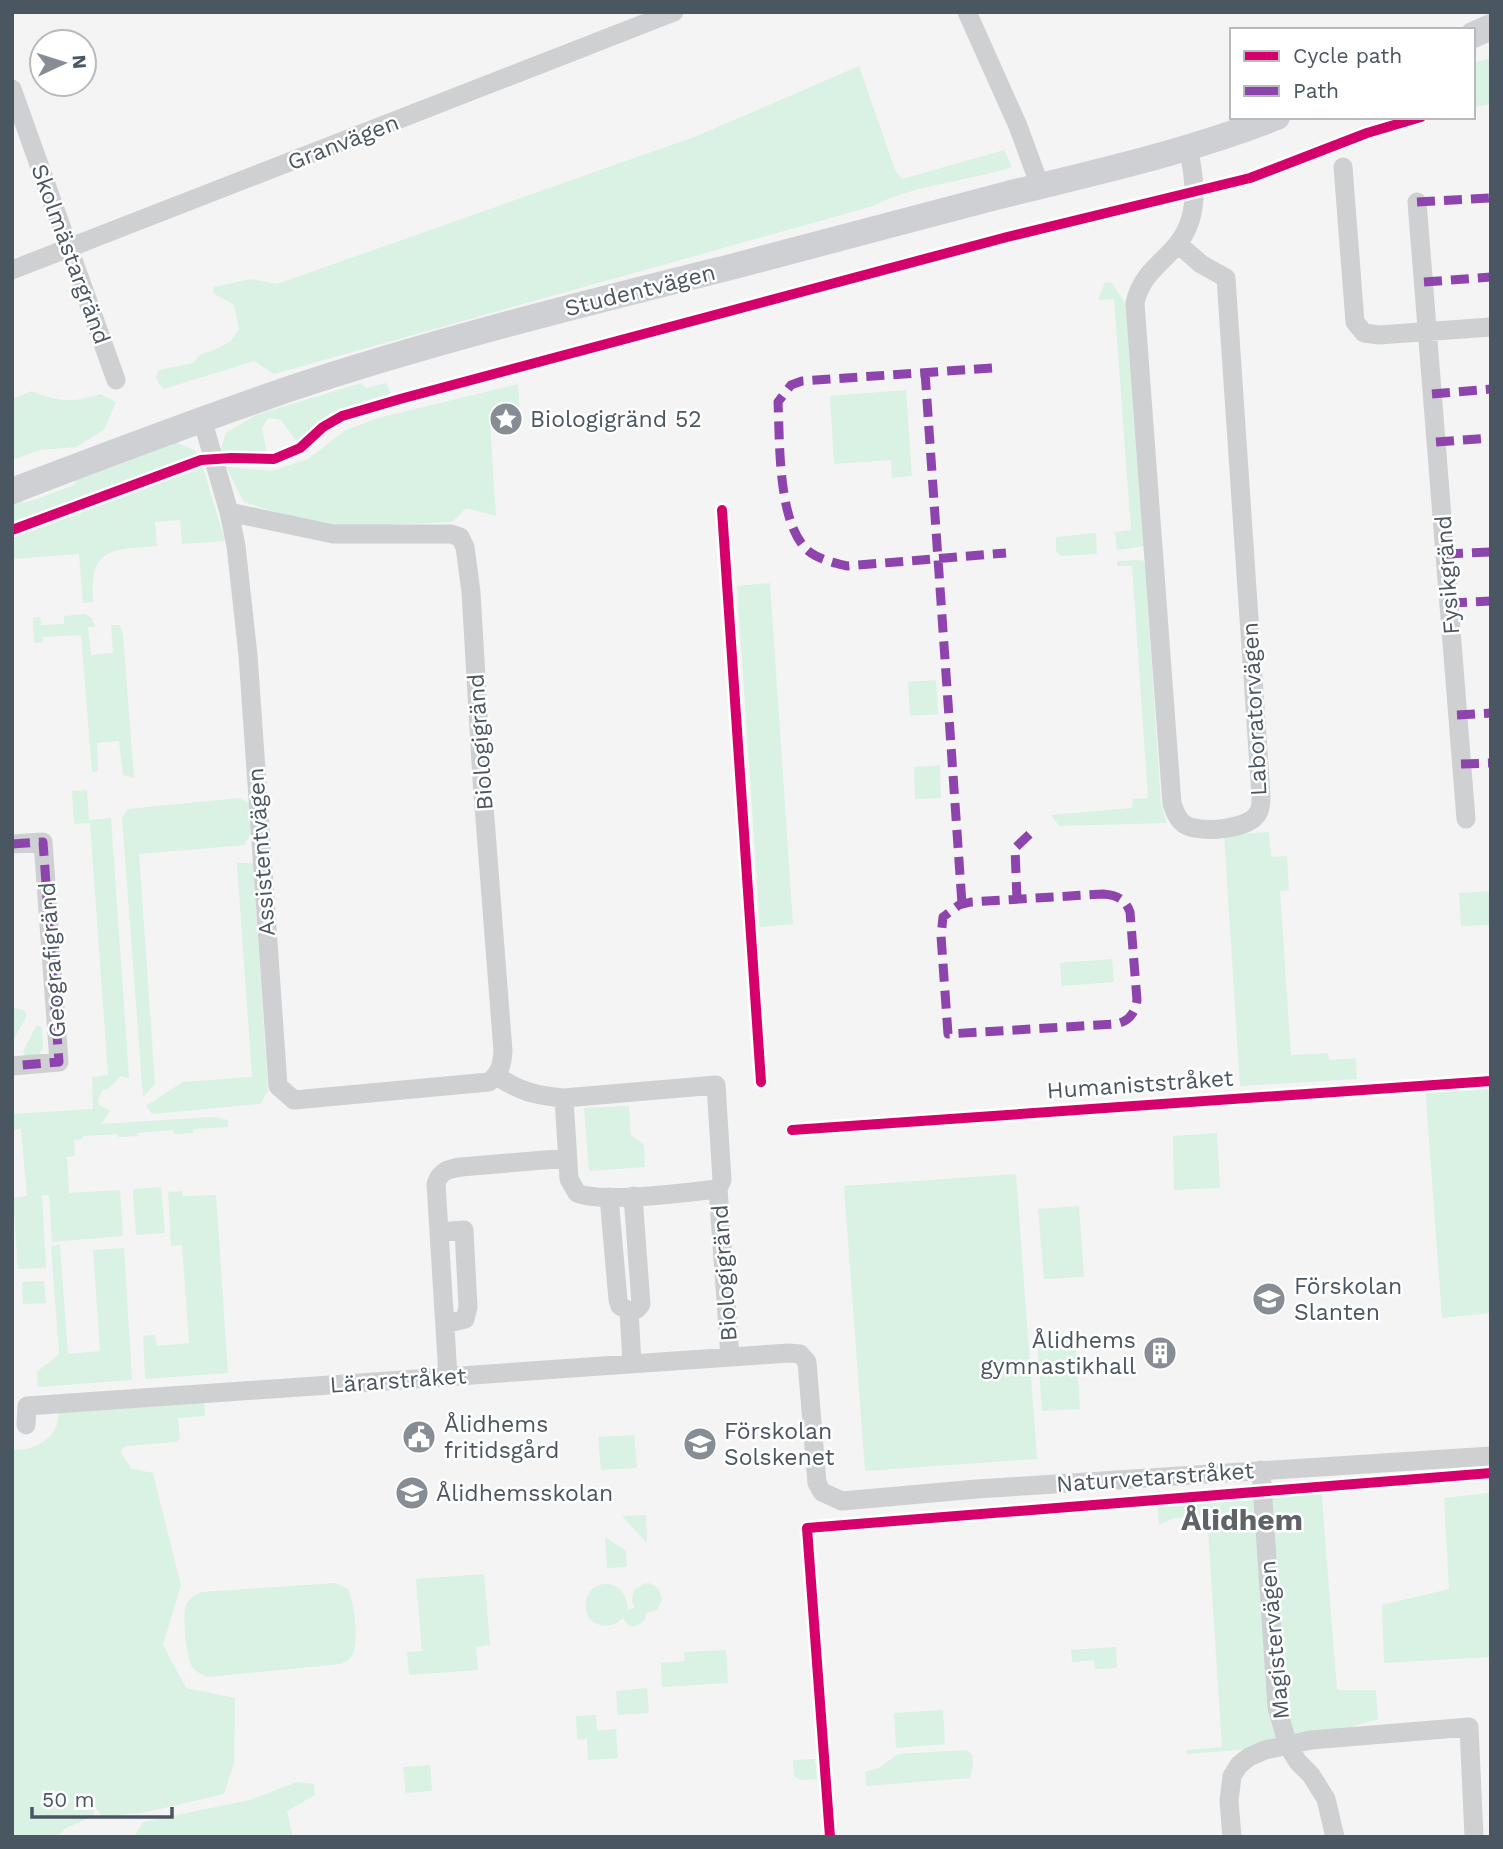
<svg xmlns="http://www.w3.org/2000/svg" width="1503" height="1849" viewBox="0 0 1503 1849" font-family="'Work Sans',sans-serif">
<style>
.green{fill:#d9f2e3}
.lines{fill:none;stroke-linecap:round;stroke-linejoin:round}
.street{stroke:#ced0d2;stroke-width:19}
.secondary{stroke:#ced0d4;stroke-width:26}
.quiet{stroke:#8e44ad;stroke-width:9;stroke-dasharray:18 9;stroke-linecap:butt}
.cycleway-casing{stroke:#fff;stroke-width:15}
.cycleway{stroke:#d6006c;stroke-width:10}
.labels{text-anchor:middle;stroke-width:5;stroke-linejoin:round;paint-order:stroke}
.street-label{font-size:23px;fill:#4a5661;stroke:#fff}
.poi-label{font-size:23px;fill:#4a5661;stroke:#fff;text-anchor:start}
.district-label{font-size:30px;font-weight:bold;fill:#5f6368;stroke:#fff}
</style>
<rect width="100%" height="100%" fill="#f4f4f4"/>
<path class="green" d="M1491 58V104L1473 107V63Z
M859 66 895 170 902 179 1004 150 1012 167C966 182 915 184 873 206L274 374 254 361 164 389 159 384 156 377 159 370 193 363 201 354 217 349 231 341 239 329 234 305 213 293 214 287 251 279 277 284 697 136Z
M1105 282 1112 283 1127 306 1146 546 1117 550 1115 532 1131 530 1114 299 1098 300Z
M361 383 366 388 386 383 391 394 335 414 297 442 281 420 268 418 262 428 267 453 220 451 226 433 256 415Z
M518 384 520 419 490 422 496 516 466 508 452 522 325 528 244 502 226 467 272 471 308 459 346 430 378 418Z
M906 390 912 476 892 478 891 460 834 464 830 396Z
M32 391C56 402 75 403 100 394L116 402 104 430 76 447 40 450 12 460V399Z
M174 442 195 450 198 455 12 527V502L17 500 25 503 74 485 78 475Z
M202 464 225 541 182 544 180 520 155 522 157 546C109 550 90 547 93 602L83 603 79 554 12 559V536Z
M1096 533 1097 554 1061 556 1056 551V537Z
M1140 560 1144 561 1145 566 1161 805 1167 823 1059 826 1051 815 1132 808 1133 799 1148 798 1132 566H1117V561Z
M770 583 793 924 760 927 737 586Z
M85 614 92 618 95 627H88L91 655 113 653 111 625H119L123 634 134 778 123 775 119 741 97 743 98 771 92 772 81 635 43 637V642L34 643 33 618 40 617 41 625 64 624V616Z
M936 680 938 714 910 716 908 682Z
M940 765 941 798 915 799 914 767Z
M87 790 89 820 111 818 129 1078 121 1076 108 1089 103 1090 98 1100 99 1105 110 1111 101 1124 213 1117 228 1120V1127L193 1129V1133L174 1134 173 1130 138 1133V1136L118 1137V1134L83 1136V1139L74 1140 75 1156 67 1157 69 1193 120 1190 123 1236 52 1242 49 1195H42L46 1268 18 1269 13 1198 27 1196 21 1129 12 1130V1114L93 1109 92 1077 108 1075 90 823 74 824 72 791Z
M239 798 249 803 252 832 244 845 139 854 155 1084 143 1097 122 818 128 809Z
M1269 832 1271 857 1287 856 1289 890 1280 891 1291 1055 1328 1053 1329 1060 1356 1058 1357 1079 1240 1086 1224 835Z
M237 863H253L268 1091 260 1104 152 1114 146 1106 183 1082 252 1077Z
M1491 891V925L1461 926 1459 893Z
M1112 959 1114 982 1062 986 1060 963Z
M15 1008 24 1010 27 1015 13 1041 12 1010Z
M36 1026H40L42 1028 43 1049 39 1054 25 1056 23 1052Z
M1491 1081V1313L1442 1318 1425 1086Z
M629 1106 631 1135 644 1145 645 1167 589 1171 584 1108Z
M1217 1133 1220 1188 1174 1190 1173 1136Z
M1016 1174 1037 1459 865 1471 844 1186Z
M161 1187 165 1233 136 1235 133 1189Z
M182 1191 183 1196 216 1195 228 1373 145 1379 143 1336 155 1335 157 1346 189 1343 182 1245 171 1246 168 1192Z
M1079 1206 1084 1277 1044 1279 1038 1209Z
M60 1245 68 1354 100 1351 93 1250 124 1248 132 1380 38 1387 37 1372 59 1354 51 1246Z
M44 1281 46 1303 23 1304 22 1282Z
M1075 1336 1080 1409 1042 1411 1037 1339Z
M204 1394 205 1416 178 1418 180 1438 177 1442 126 1446 120 1451 131 1468H129L153 1473 181 1585 163 1645 186 1688 235 1698 234 1763 224 1794 147 1812 103 1817 94 1806V1816L66 1828 57 1837H12V1449C28 1452 49 1443 56 1427 59 1421 58 1411 59 1404Z
M634 1435 637 1468 601 1470 598 1437Z
M1321 1487 1337 1690H1376L1378 1719 1288 1746 1187 1754V1750L1222 1747 1207 1516 1174 1518 1159 1525 1157 1500Z
M1489 1493 1491 1657 1384 1663 1382 1605 1449 1589 1444 1498Z
M646 1515 647 1543 622 1516Z
M605 1537 626 1551 627 1567 607 1568Z
M484 1574 490 1645 476 1647 478 1670 409 1675 407 1652 422 1651 416 1579Z
M336 1583 348 1589C354 1603 361 1646 350 1658 348 1661 344 1662 341 1664L207 1677C202 1674 196 1672 193 1668 186 1659 182 1616 186 1606 189 1598 195 1595 202 1592Z
M649 1583 659 1589 662 1600 657 1610 646 1613 645 1620 634 1627 628 1625 623 1618C612 1628 600 1629 589 1618 572 1583 625 1567 628 1610L635 1607 632 1601 634 1590 643 1584Z
M1116 1647 1117 1668 1095 1669 1094 1660 1072 1662 1071 1650Z
M726 1650 728 1683 662 1687 661 1663 685 1661 684 1652Z
M647 1688 649 1713 618 1715 616 1691Z
M943 1710 945 1744 896 1748 894 1713Z
M596 1715 597 1731 616 1729 618 1758 588 1760 587 1739 577 1740 576 1716Z
M966 1750 972 1754 973 1765 970 1778 866 1786 865 1772 879 1768 898 1754Z
M815 1759 817 1779 800 1780 794 1776 793 1760Z
M430 1765 432 1791 406 1793 403 1767Z
M297 1782 314 1784 315 1795 287 1811 293 1837H134L143 1822 250 1800Z"/>
<g class="lines">
<path class="street" d="M967 12 1018 126 1040 186
M12 89 116 380
M1343 167 1355 322 1364 333 1379 335 1491 327
M1417 202 1466 819
M1178 244 1201 264 1226 278 1261 796C1261 801 1261 809 1258 813 1249 830 1198 834 1184 824 1177 819 1175 811 1172 804L1135 303C1141 276 1158 266 1175 247 1200 219 1196 182 1188 148
M12 270 674 12
M202 419 229 512 236 546 248 655 278 1086 294 1100 489 1082C500 1073 502 1065 503 1051L482 780 471 592 465 547 460 537 451 534H333L229 512
M12 844 43 842 59 1062 12 1066
M497 1076C518 1091 537 1096 564 1098L716 1085 722 1180 718 1189 730 1357
M564 1098 569 1179 577 1193C603 1204 687 1192 718 1189
M609 1197 618 1300 620 1306 629 1311 632 1363
M439 1232 464 1230 468 1307 465 1319 445 1324
M629 1311 637 1309 641 1304 633 1196
M448 1376 436 1184C440 1171 448 1169 461 1167L568 1158
M26 1425 27 1406 789 1353 800 1354 807 1362 817 1483 822 1492 842 1501 977 1489 1491 1456
M1261 1470 1277 1707 1288 1746 1298 1762 1311 1775 1326 1799 1335 1837
M1232 1837 1229 1801 1232 1776 1239 1765 1249 1757 1265 1750 1311 1740 1469 1727 1474 1837"/>
<path class="secondary" d="M1473 35 1491 27
M12 491C103 456 194 422 286 390 430 342 579 305 727 268 817 245 906 220 996 197 1091 173 1186 153 1277 117"/>
<path class="quiet" d="M1417 202 1491 198
M1424 282 1491 277
M992 368 802 381 791 385 778 402C780 441 777 529 811 553 821 560 835 563 847 566L1006 553
M925 372 962 904
M1432 394 1491 389
M1436 442 1491 438
M1445 554 1491 552
M1449 603 1491 601
M1457 715 1491 713
M1461 764 1491 763
M12 844 43 842 59 1062 12 1066
M1103 894C1117 895 1125 899 1130 912L1137 1000C1135 1014 1128 1022 1115 1024L948 1034 941 936 943 917 959 905 971 902Z
M1017 900 1015 848 1035 829"/>
<defs>
<path id="cycleway" d="M722 510 761 1082
M12 530 201 460 231 458 274 459 300 448 323 427 342 416 400 399 1007 237 1250 178 1367 133 1421 117
M792 1130 1491 1081
M830 1837 807 1528 1491 1473"/>
</defs>
<use href="#cycleway" class="cycleway-casing"/>
<use href="#cycleway" class="cycleway"/>
</g>
<defs>
<symbol id="sight-disc" viewBox="-11 -11 22 22"><circle r="9.5" fill="#868d94" stroke="#fff"/><path d="M0-6L1.8-2.2L6-1.7L2.9 1.2L3.7 5.4L0 3.3L-3.7 5.4L-2.9 1.2L-6-1.7L-1.8-2.2Z" fill="#fff"/></symbol>
<symbol id="school-disc" viewBox="-11 -11 22 22"><circle r="9.5" fill="#868d94" stroke="#fff"/><path d="M0-5L7-2L0 1L-7-2ZM-4 1L0 2.5L4 1V4Q0 6-4 4Z" fill="#fff"/></symbol>
<symbol id="building-disc" viewBox="-11 -11 22 22"><circle r="9.5" fill="#868d94" stroke="#fff"/><path d="M-4-6H4V6H1V3H-1V6H-4ZM-2.5-4.3h1.7v1.8h-1.7ZM.8-4.3h1.7v1.8H.8ZM-2.5-1h1.7V.8h-1.7ZM.8-1h1.7V.8H.8Z" fill="#fff"/></symbol>
<symbol id="civic-disc" viewBox="-11 -11 22 22"><circle r="9.5" fill="#868d94" stroke="#fff"/><path d="M-.6-6.5H3V-4.5H.6V-3L4-1V1h2V6H-6V1h2V-1L-.6-3ZM-1.2 2.5V6h2.4V2.5Z" fill="#fff"/></symbol>
</defs>
<g fill-rule="evenodd">
<use href="#sight-disc" x="487" y="400" width="38" height="38"/>
<use href="#school-disc" x="1250" y="1280" width="38" height="38"/>
<use href="#building-disc" x="1141" y="1334" width="38" height="38"/>
<use href="#civic-disc" x="400" y="1418" width="38" height="38"/>
<use href="#school-disc" x="681" y="1425" width="38" height="38"/>
<use href="#school-disc" x="393" y="1474" width="38" height="38"/>
</g>
<g class="labels">
<g class="street-label">
<text transform="translate(343 142) rotate(-21)" y="8">Granvägen</text>
<text transform="translate(71 254) rotate(70)" y="8">Skolmästargränd</text>
<text transform="translate(640 290) rotate(-14)" y="8">Studentvägen</text>
<text transform="translate(1447 575) rotate(-94)" y="8">Fysikgränd</text>
<text transform="translate(1254 709) rotate(-93)" y="8">Laboratorvägen</text>
<text transform="translate(480 742) rotate(-94)" y="8">Biologigränd</text>
<text transform="translate(261 852) rotate(-94)" y="8">Assistentvägen</text>
<text transform="translate(52 960) rotate(-94)" y="8">Geografigränd</text>
<text transform="translate(1140 1084) rotate(-4)" y="8">Humaniststråket</text>
<text transform="translate(724 1273) rotate(-94)" y="8">Biologigränd</text>
<text transform="translate(398 1380) rotate(-4)" y="8">Lärarstråket</text>
<text transform="translate(1155 1477) rotate(-4)" y="8">Naturvetarstråket</text>
<text transform="translate(1274 1640) rotate(-95)" y="8">Magistervägen</text>
</g>
<g class="poi-label">
<text x="530" y="427">Biologigränd 52</text>
<text x="1294" y="1294">Förskolan<tspan x="1294" dy="26">Slanten</tspan></text>
<text x="1136" y="1348" text-anchor="end">Ålidhems<tspan x="1136" dy="26">gymnastikhall</tspan></text>
<text x="444" y="1432">Ålidhems<tspan x="444" dy="26">fritidsgård</tspan></text>
<text x="724" y="1439">Förskolan<tspan x="724" dy="26">Solskenet</tspan></text>
<text x="436" y="1501">Ålidhemsskolan</text>
</g>
<g class="district-label">
<text x="1242" y="1530">Ålidhem</text>
</g>
</g>
<rect width="1503" height="1849" fill="none" stroke="#4a5661" stroke-width="28"/>
<rect x="1230" y="28" width="245" height="91" fill="#ffffff" stroke="#b7bbc0" stroke-width="2"/>
<rect x="1244" y="51" width="35" height="10" fill="#d6006c" stroke="#b7bbc0" stroke-width="2"/>
<text x="1293" y="63" font-size="21" fill="#4a5661">Cycle path</text>
<rect x="1244" y="86" width="35" height="10" fill="#8e44ad" stroke="#b7bbc0" stroke-width="2"/>
<text x="1293" y="98" font-size="21" fill="#4a5661">Path</text>
<g transform="translate(63 63) rotate(86)"><circle r="33" fill="#ffffff" stroke="#b7bbc0" stroke-width="2"/>
<path d="M0-5L12 26L0 18L-12 26Z" fill="#868d94"/>
<text y="-10" font-size="19" font-weight="bold" text-anchor="middle" fill="#4a5661">N</text>
</g>
<path d="M32 1807v10h140v-10" fill="none" stroke="#4a5661" stroke-width="3.5"/>
<text x="42" y="1807" font-size="21" fill="#4a5661" stroke="#ffffff" stroke-width="5" paint-order="stroke">50 m</text>
</svg>
